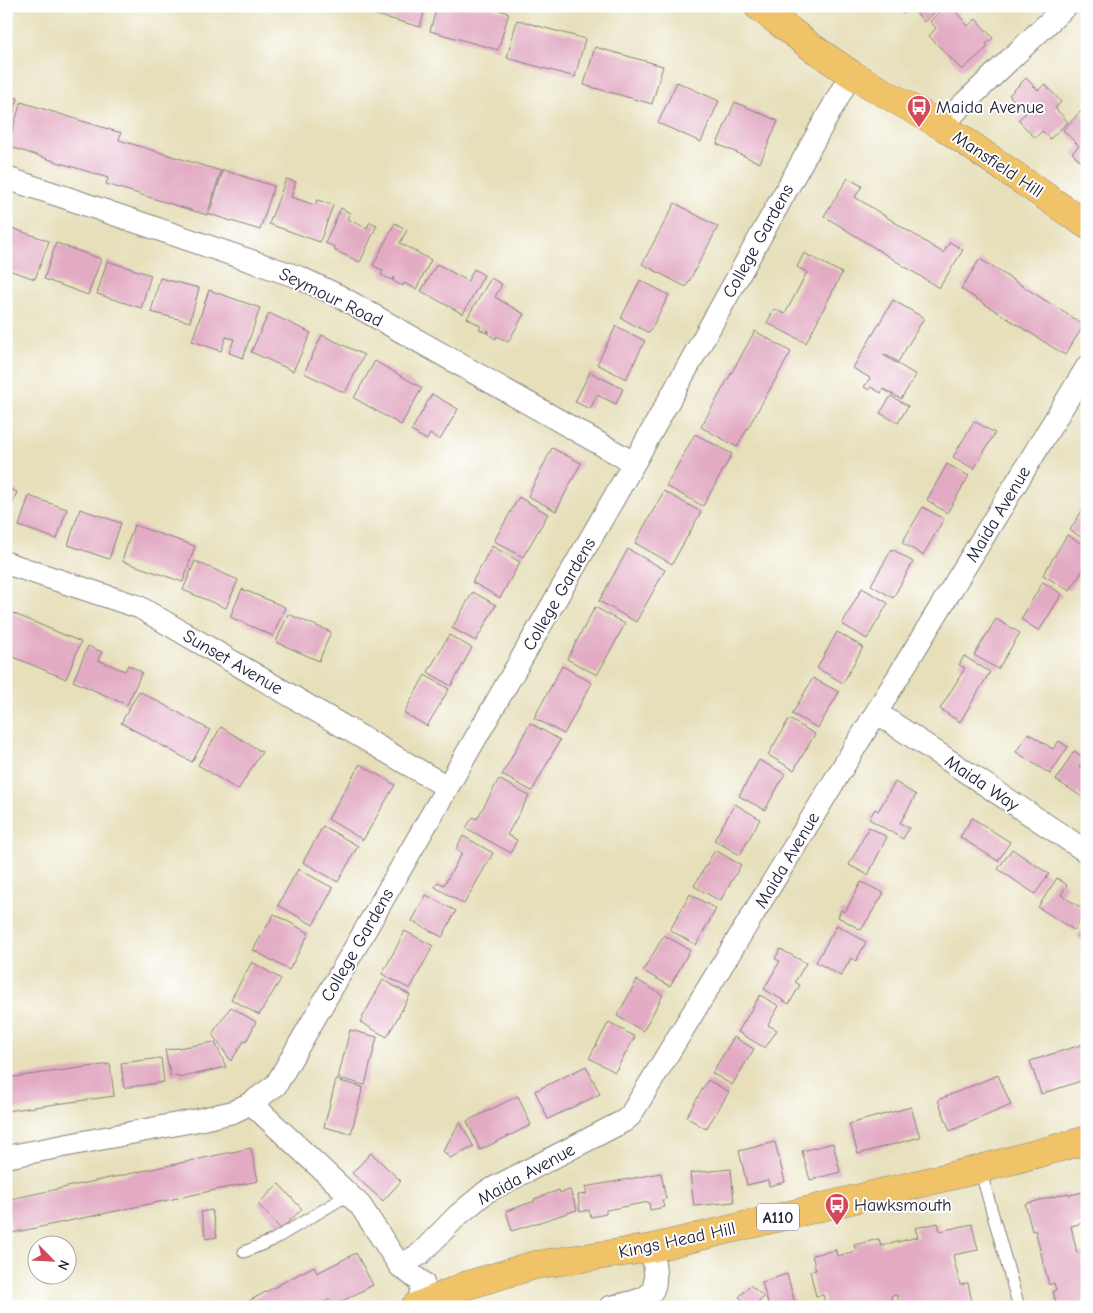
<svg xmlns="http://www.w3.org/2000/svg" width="1093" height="1313" viewBox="0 0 1093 1313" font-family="'Comic Neue',sans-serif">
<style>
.building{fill:#e2aac3}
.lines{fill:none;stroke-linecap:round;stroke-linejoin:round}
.lane-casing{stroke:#84807a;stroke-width:13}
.street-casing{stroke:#84807a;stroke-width:24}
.primary-casing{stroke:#84807a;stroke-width:29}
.lane{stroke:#fff;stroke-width:11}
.street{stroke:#fff;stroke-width:22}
.primary{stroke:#f1c369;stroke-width:28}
.labels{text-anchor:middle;stroke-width:4;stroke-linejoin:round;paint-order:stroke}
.shield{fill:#fff;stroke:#646476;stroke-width:1}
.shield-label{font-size:16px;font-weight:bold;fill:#22223b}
.poi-label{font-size:18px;fill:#22223b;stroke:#fff;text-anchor:start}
.street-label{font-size:18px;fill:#22223b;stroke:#fff}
</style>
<rect width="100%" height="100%" fill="#fff"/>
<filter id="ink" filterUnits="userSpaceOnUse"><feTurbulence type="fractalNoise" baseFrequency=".02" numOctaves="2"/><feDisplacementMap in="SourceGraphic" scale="10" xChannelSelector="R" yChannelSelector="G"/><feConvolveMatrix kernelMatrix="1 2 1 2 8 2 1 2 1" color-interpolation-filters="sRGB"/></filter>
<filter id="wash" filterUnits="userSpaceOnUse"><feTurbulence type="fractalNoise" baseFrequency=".0096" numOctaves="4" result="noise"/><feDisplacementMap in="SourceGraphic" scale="20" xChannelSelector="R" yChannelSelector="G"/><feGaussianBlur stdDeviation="1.12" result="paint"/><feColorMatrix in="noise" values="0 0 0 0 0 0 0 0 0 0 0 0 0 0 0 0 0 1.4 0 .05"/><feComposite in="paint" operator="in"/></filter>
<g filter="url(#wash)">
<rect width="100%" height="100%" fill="#e6dfba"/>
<g id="blocks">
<path class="building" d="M353 6H426L420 27 352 8Z
M437 6H486L509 13 498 50 430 31Z
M896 6H942L924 22 911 7 903 14Z
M945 6H951L968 26 976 19 993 38 986 44 988 47 962 70 929 36 936 28 930 21Z
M517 20 585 39 575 77 507 58Z
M595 47 663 66 652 104 584 85Z
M1026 78 1038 90 1045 84 1061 102 1055 108 1068 122 1050 139 1042 131 1035 138 1018 120 1026 113 1009 95Z
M677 82 719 101 701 142 658 123Z
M6 95 18 98 7 137H6Z
M21 102 121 133 119 140 221 171 207 215 106 184 108 178 7 146Z
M735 102 778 121 760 163 717 144Z
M1080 112 1087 119V167L1072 153 1079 146 1063 130Z
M223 170 274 186 260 230 209 214Z
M848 178 862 186 855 197 943 253 950 242 963 250 939 288 824 216Z
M286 179 296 182 291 197 315 205 317 200 333 205 320 242 269 224Z
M675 203 718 227 686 287 642 264Z
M341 208 350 213 347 219 367 228 370 222 377 225 360 262 334 250 335 247 325 243Z
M395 223 407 230 400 243 431 260 416 289 404 283 403 286 393 281 394 277 392 280 381 275 383 271 373 265Z
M6 226 49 241 35 279 6 269Z
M56 243 101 259 88 295 44 279Z
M804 253 842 273 806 343 767 323 774 309 785 314 807 272 797 267Z
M980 259 1084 325 1065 355 961 289Z
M107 261 151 275 141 308 97 294Z
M437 264 468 281 474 269 484 275 463 314 421 291Z
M160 278 199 288 190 322 151 312Z
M491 278 502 284 495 297 524 314 508 342 497 336 496 339 488 334 489 331 488 330 486 333 479 329 481 326 467 318Z
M640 280 669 295 649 333 621 318Z
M209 290 260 308 243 358 229 353 234 339 226 337 221 351 192 341Z
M893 300 924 318 898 362 884 354 883 355 916 375 901 399 883 389 881 393 871 387 869 390 864 387 870 378 853 368Z
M269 313 311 333 293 371 251 352Z
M616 326 645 341 626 379 597 364Z
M755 331 791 352 737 447 701 427Z
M322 335 364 355 345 393 304 373Z
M375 361 422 388 401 425 354 398Z
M590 372 623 389 616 404 597 395 590 409 575 402Z
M432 394 458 409 440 440 430 434 427 440 411 431Z
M891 396 908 406 898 423 880 413Z
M974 421 995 433 974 469 953 457Z
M695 434 732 454 703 506 666 486Z
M552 448 581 463 556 511 528 496Z
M947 464 969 476 947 513 927 500Z
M6 487 17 492 6 519Z
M664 491 701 512 672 564 635 543Z
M29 496 67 509 57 539 19 526Z
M519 497 548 514 523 557 494 541Z
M1087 503V541L1070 530Z
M923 507 944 519 923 555 902 543Z
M80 509 121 523 109 559 68 545Z
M134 525 195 546 183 582 122 561Z
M1067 535 1087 547V563L1070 591 1043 575Z
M492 546 520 562 500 598 472 582Z
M628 549 665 570 636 622 599 601Z
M892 549 913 562 893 598 871 585Z
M195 561 238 580 226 608 183 590Z
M1043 582 1062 594 1039 631 1021 619Z
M862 588 888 603 867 639 842 624Z
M242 589 285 607 273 636 230 617Z
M473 592 496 605 476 641 452 628Z
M595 607 625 624 597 675 567 659Z
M10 612 81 642 66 679 6 654V620Z
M288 614 331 632 319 661 276 642Z
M996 619 1020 633 998 669 974 655Z
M837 632 863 647 843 683 817 668Z
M449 635 472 648 451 686 428 672Z
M88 646 102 652 98 660 125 671 128 665 142 672 127 705 73 681Z
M964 656 990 672 960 722 940 709 965 668 959 665Z
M562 666 592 683 564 734 534 718Z
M425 675 449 689 427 726 404 713Z
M813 678 839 692 818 728 792 714Z
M139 691 210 730 192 762 121 723Z
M789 719 815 734 794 770 768 755Z
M530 723 560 740 532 791 502 775Z
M221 727 262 752 238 790 198 765Z
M1028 733 1053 749 1059 741 1068 747 1050 774 1016 752Z
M1074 751 1084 758 1079 766 1087 771V800L1056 780Z
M759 760 785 774 765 810 739 796Z
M360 764 395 785 363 840 328 819Z
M499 779 529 796 507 835 517 840 511 853 466 828 473 817 477 819Z
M895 782 916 795 900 823 909 828 903 839 869 819 875 809 878 811Z
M735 804 760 819 740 855 714 840Z
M972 818 1010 842 998 861 960 837Z
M323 826 358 846 338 882 303 862Z
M869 827 887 837 868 875 849 865Z
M463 836 493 853 464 904 435 887 438 882 444 885 462 853 456 849Z
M1012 849 1049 874 1035 894 998 869Z
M715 850 741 865 720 901 694 886Z
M298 869 333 888 313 925 278 905Z
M1057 878 1067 885 1061 895 1086 911 1074 930 1038 907Z
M861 882 884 893 861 930 838 917 841 910 845 912Z
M690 894 716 909 696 945 670 930Z
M426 895 456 911 442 937 412 921Z
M274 914 309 933 289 970 253 950Z
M1087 923V943L1077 937Z
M837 925 866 942 856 961 851 958 841 976 816 962Z
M405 931 433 946 410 989 382 974Z
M664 935 690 950 670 986 643 971Z
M780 949 806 963 795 982 800 985 789 1004 764 989 780 961 775 959Z
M252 962 281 979 259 1015 231 999Z
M383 980 410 995 387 1037 360 1022Z
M637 980 663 995 643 1031 617 1016Z
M760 995 779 1006 768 1025 777 1030 765 1048 738 1032Z
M231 1007 256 1022 246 1042 244 1041 231 1061 212 1034Z
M609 1022 635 1037 615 1072 589 1058Z
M350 1030 377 1037 365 1085 338 1078Z
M734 1037 754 1049 732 1085 712 1073Z
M215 1042 226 1067 179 1078 178 1075 171 1077 165 1050Z
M1087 1043V1079L1041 1094 1030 1061Z
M161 1058 164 1082 124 1088 121 1063Z
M110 1064 114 1096 6 1111V1078Z
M586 1066 600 1094 548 1119 535 1091Z
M998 1075 1011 1105 950 1131 938 1100Z
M336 1080 363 1087 351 1134 324 1127Z
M708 1080 729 1092 706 1129 686 1117Z
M518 1096 531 1125 480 1150 467 1121Z
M911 1107 920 1137 858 1154 849 1124Z
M460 1122 474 1147 450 1158 443 1151Z
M775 1142 785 1182 769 1186 768 1180 747 1185 739 1151Z
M833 1143 840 1172 810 1180 802 1151Z
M251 1148 258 1181 12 1233 6 1200Z
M371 1153 401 1181 383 1201 352 1173Z
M731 1169 734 1202 694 1206 690 1173Z
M661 1173 666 1199 662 1200 664 1207 650 1210 649 1202 606 1210V1214L591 1217 589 1210 580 1212 578 1195 587 1194 585 1187Z
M279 1184 302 1209 281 1229 258 1204Z
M1087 1188V1222L1071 1226 1077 1253 1087 1251V1307H1057L1053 1291 1056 1290 1054 1283 1049 1285 1035 1230 1032 1231 1025 1204 1068 1193 1069 1195 1084 1192V1189Z
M559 1190 560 1193 570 1190 577 1210 512 1231 506 1211 535 1201 534 1199Z
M212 1210 217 1237 206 1239 201 1212Z
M938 1223 940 1231 972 1224 978 1250 953 1255 960 1285 968 1283 973 1307H900L897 1295 891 1296 893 1303 875 1307H850L849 1303 835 1307H826L823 1295 816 1296 810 1271 816 1270 812 1255 836 1250 837 1256 856 1251 854 1245 879 1239 881 1246 918 1237 915 1228Z
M356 1253 373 1285 333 1306 330 1299 316 1307H249L247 1302 314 1266 317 1273Z
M787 1274 796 1307H769L762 1282Z
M750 1285 764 1297 754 1307H749L739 1297Z"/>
</g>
</g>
<g filter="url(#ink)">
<use href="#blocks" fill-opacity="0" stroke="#84807a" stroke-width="1"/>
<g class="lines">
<defs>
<path id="lane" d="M980 1169 1019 1307
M244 1252 273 1240 348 1195"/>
<path id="street" d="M944 127 954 113 1066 6
M6 178 64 197 298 277 339 296 634 463
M6 563 139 607 447 787
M877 713 1087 852
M251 1103 360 1205 400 1266 423 1283 418 1304
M6 1157 198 1120 233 1112 251 1103 276 1085 634 463 851 74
M400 1266 420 1254 457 1216 486 1192 624 1121 630 1116 1087 367
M610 1307C658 1297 659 1296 652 1248"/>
<path id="primary" d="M758 6 810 46 851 74 944 127 1087 225
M415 1307 468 1285 535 1265 652 1248 980 1169 1087 1140"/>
</defs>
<use href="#lane" class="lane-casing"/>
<use href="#street" class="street-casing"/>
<use href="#primary" class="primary-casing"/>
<use href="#lane" class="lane"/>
<use href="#street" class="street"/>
<use href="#primary" class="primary"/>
</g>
</g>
<defs>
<symbol id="bus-pin" viewBox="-11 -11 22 30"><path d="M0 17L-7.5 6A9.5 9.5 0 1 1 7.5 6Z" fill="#d1495b" stroke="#fff"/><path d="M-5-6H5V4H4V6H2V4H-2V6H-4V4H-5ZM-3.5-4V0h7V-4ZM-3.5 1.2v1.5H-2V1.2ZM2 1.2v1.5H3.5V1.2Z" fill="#fff"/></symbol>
</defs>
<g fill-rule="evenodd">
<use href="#bus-pin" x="905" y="93" width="28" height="38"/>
<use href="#bus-pin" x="823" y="1191" width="28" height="38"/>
</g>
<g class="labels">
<rect class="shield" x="757" y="1203.5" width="42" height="27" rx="4"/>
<g class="shield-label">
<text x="778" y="1223">A110</text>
</g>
<g class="poi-label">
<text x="936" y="113">Maida Avenue</text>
<text x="854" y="1211">Hawksmouth</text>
</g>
<g class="street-label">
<text transform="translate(998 164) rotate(34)" y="6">Mansfield Hill</text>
<text transform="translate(758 241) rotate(-61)" y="6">College Gardens</text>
<text transform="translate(331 297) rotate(26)" y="6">Seymour Road</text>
<text transform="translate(998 514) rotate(-59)" y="6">Maida Avenue</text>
<text transform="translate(559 594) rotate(-60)" y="6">College Gardens</text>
<text transform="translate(233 662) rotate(30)" y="6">Sunset Avenue</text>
<text transform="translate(982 783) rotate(34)" y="6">Maida Way</text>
<text transform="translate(787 860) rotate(-59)" y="6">Maida Avenue</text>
<text transform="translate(357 945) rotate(-60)" y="6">College Gardens</text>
<text transform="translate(526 1174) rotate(-29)" y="6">Maida Avenue</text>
<text transform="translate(677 1240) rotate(-12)" y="6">Kings Head Hill</text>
</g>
</g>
<rect width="1093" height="1313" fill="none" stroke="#fff" stroke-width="25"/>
<g transform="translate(52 1260) rotate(114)"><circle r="24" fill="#ffffff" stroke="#a7a7b1"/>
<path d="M0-4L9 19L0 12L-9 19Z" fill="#d1495b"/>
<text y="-8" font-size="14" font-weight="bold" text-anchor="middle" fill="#22223b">N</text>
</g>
</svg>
